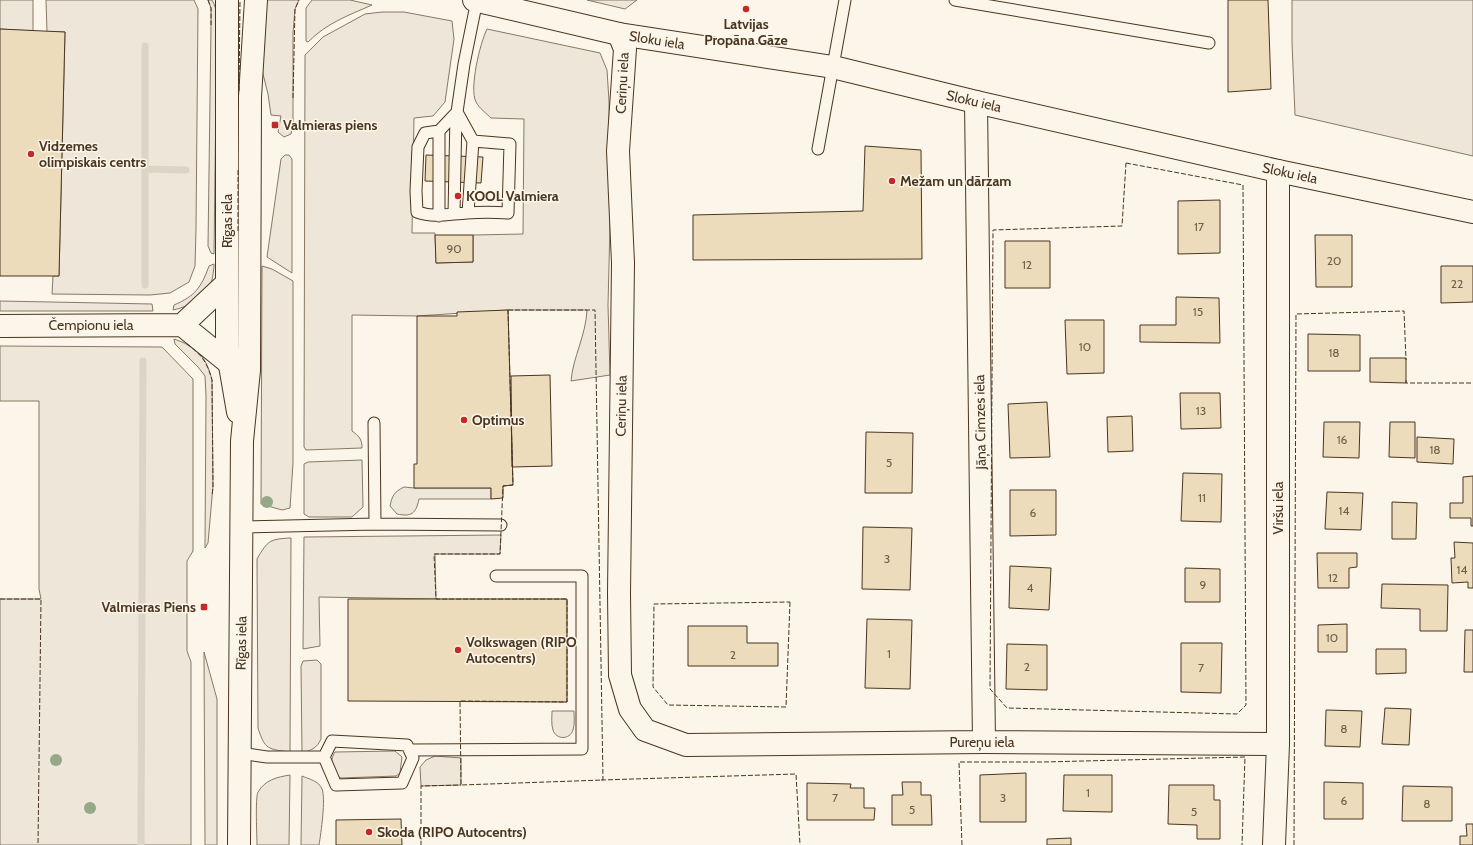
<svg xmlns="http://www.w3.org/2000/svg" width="1473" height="845" viewBox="0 0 1473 845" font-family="Cabin,sans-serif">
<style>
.green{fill:#ede6d9;stroke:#887966}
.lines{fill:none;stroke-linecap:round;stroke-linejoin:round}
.stream{stroke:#dcd4c6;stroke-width:7}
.building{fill:#ecdcbc;stroke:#4a3520}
.lane-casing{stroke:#4a3520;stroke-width:13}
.street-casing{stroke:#4a3520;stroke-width:24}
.secondary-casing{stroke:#4a3520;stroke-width:24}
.primary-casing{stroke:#4a3520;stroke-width:24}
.lane{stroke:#fbf6e9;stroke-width:11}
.street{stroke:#fbf6e9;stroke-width:22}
.secondary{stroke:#fbf6e9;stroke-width:22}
.primary{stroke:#fbf6e9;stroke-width:22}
.fence{stroke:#4a3520;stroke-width:1;stroke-dasharray:5 2;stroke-linecap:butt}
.tree{fill:#96a887}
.poi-dot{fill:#c62828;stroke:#fbf6e9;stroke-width:1.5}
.labels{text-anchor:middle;stroke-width:3;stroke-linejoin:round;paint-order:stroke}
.number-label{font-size:12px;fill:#725f47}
.poi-label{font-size:14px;font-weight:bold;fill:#4a3520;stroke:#fbf6e9;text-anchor:start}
.street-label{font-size:14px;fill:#4a3520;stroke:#fbf6e9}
</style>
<rect width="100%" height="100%" fill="#fbf6e9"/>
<path class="green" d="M0 0H33V31L0 29Z
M46 0H194L198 9 196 229 195 266 189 282 170 293 150 295 52 294 53 276H59L65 32H47Z
M208 0H212C224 19 216 71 216 94 215 147 215 201 214 254L211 253 208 246 211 25V8Z
M268 0H299L295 9 293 33V122L291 134 284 137 278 132 281 116 271 115 268 94 262 70 265 4Z
M312 0H350L372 5C347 16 327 23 308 42L306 41V8Z
M587 0H637L625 9Z
M1292 0H1473V156L1295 115 1292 43Z
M382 12H404L452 21 454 39 445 102 433 116 414 118 412 233H435L436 263 473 262V235L523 234 524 119 491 118C487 114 479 108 476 102 469 89 480 43 487 29L600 53 607 70 609 101 610 225 608 305 610 375 571 381C573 357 586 335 587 310H508L417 316 352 315V431C359 436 362 439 362 448L306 450 304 447 305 55 323 37 365 14Z
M285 155H289L292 159V273L267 257 281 159Z
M214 264C214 269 213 275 212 280 207 296 189 307 173 310L174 305C195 296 201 288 209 266Z
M262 266 272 269 293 281V463L290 508 282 510 261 504Z
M0 301 152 304 153 311H0Z
M174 339C197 347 206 356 212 380L213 486 208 543 205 548 206 396 205 376 198 367 175 344Z
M0 346 162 347 193 379V551L187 561V651L191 662V845H0V599H41L39 589V401H0Z
M362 460 363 507 352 517H309L304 514V464L308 462Z
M404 487 414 488H491V499H419C416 514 411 517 397 514L390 506C392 496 394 492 404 487Z
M501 535 500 554H435L436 599 319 597 320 646 303 649 304 537Z
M291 538 290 752C268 749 265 750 258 728L257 559C268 540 270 539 291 538Z
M204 652 217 699V845H205Z
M317 660 321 664V739C317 748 312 750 302 753L301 666 303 661Z
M552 711H574C574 716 575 724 573 730 570 740 556 740 553 730 551 724 552 717 552 711Z
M395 751 402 757 400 773 396 776 341 778C331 773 329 761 335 752Z
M435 756 461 758V785L421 786 420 767 426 760Z
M290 775 289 845H257C257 836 255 798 258 792 265 780 277 777 290 775Z
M302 776C309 779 319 781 322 789 326 798 321 833 319 845H301Z"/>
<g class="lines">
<path class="stream" d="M145 46V285
M145 169 186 170
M141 845 143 361"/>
</g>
<path class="building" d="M1228 0H1268L1271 89 1228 92Z
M0 29 65 32 59 276H0Z
M865 146 921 150 922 259 693 260V215L863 211Z
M426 155 483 157 481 183 425 181Z
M1220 200V253L1178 254V201Z
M435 235H473V262L436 263Z
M1315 235H1352V287H1316Z
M1005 241H1050V288H1005Z
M1441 266H1473V302L1441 303Z
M1176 297 1219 298 1220 343 1140 342V325H1176Z
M508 310 513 485 503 486V498L491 499V488H414V464H417V316H457V312Z
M1065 320H1104V373L1067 374Z
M1308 334 1360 335V371H1308Z
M1370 358H1406V383L1370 382Z
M550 375 552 466 512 467 511 376Z
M1180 393H1220L1221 428 1181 429Z
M1047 402 1050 457 1010 458 1008 404Z
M1132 416 1133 451 1108 452 1107 417Z
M1324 422H1360L1359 458 1323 457Z
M1390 422H1415V458L1389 457Z
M866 432 913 433 912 493H865Z
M1417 437 1454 439 1453 464 1417 462Z
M1183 473 1222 474 1221 522 1181 521Z
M1473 476V526H1471V518H1450V503H1463V477Z
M1010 490H1056V535L1010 536Z
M1327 492 1363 493 1361 530 1325 529Z
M1392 502 1417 503 1416 539H1392Z
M863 527 912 528 910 590 862 589Z
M1454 542 1473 543V588H1468V582L1452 583 1451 558H1455Z
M1317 553H1357V567L1349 568V588H1318Z
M1010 566 1051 568 1049 610 1009 608Z
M1185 568 1220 569V602H1185Z
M1382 584 1448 585 1447 631H1420V609L1381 608Z
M348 599H567V702L348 701Z
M867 619 912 620 910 689 865 688Z
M1347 624V652H1318V625Z
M688 626H747V643H778V666H688Z
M1465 630H1473V672H1464Z
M1181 643H1222L1221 693 1181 692Z
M1007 644 1047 645V690L1006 689Z
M1376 649H1406V673L1376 674Z
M1385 708 1411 709 1409 745 1382 744Z
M1326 710 1362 711 1360 747 1325 746Z
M1026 773V822H980V775Z
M1064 775H1112V812L1063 811Z
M902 782H921V795H931L932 825H892V795H903Z
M1324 782 1363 783V819H1324Z
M807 783 851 784 850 788H864V808H875L874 820H807Z
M1169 785H1214V800H1220V839H1197V825L1168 824Z
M1403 786 1452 787V821H1402Z
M401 819 402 845H336V820Z
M1466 824H1473V845H1460V836H1467Z
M1071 838V845H1047V839Z"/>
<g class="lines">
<defs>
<path id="lane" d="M955 0 1209 43
M439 131 425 133 418 147 416 191 417 212C434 218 449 214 467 213 480 212 494 212 508 213L510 144 473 141
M818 149 845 0
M468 213 473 141 457 112 464 64 477 0
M454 214 456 113
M439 216V131L457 112
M375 524 501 525
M242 527 375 524 374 423
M410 750 582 749V576H496
M240 753 267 757H324L332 741 407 745 413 758 402 783 336 785 324 757"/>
<path id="street" d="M619 34 625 49 618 151 623 263 619 594 620 675 630 709 645 730 686 745 984 742 1278 744
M976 102 984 742
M182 325 227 283
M182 325 229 363
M0 326 182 325
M1274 845 1278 744V171"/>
<path id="secondary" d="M474 0 619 34 833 67 976 102 1278 171 1473 212"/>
<path id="primary" d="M227 0V348L238 412
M239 845 242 441 249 370 250 97 256 0"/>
</defs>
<use href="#lane" class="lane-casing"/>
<use href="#street" class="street-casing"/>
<use href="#secondary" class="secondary-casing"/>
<use href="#primary" class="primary-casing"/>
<use href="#lane" class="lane"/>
<use href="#street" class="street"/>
<use href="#secondary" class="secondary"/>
<use href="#primary" class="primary"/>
<path class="fence" d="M208 0 211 8V25
M239 91 240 1
M293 98 295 9 299 0
M1126 163 1243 185 1246 705 1237 714 1007 708 990 689 993 230 1122 226Z
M238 231V169
M508 310H595L603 780 461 785 460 701 567 702V599H436L434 554H500L503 486 513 485Z
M187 344C202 355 207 362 212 380L213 486 212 496
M1406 380V383H1473
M0 599H41L38 845
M790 602 786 707 668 705 653 687 654 604Z
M601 780 796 774 800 845
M421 845V786L461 785
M962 845 959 762H1043L1245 757 1242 845
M1294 845 1296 314 1404 311 1406 360"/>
</g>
<g class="tree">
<circle cx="267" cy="502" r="6"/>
<circle cx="56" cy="760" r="6"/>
<circle cx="90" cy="808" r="6"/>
</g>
<g class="poi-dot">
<circle cx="746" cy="9" r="4"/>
<rect x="271" y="121" width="8" height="8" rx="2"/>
<circle cx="31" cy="154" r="4"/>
<circle cx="892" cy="181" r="4"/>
<circle cx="458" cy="196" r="4"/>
<circle cx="464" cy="420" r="4"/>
<rect x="200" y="603" width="8" height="8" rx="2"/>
<circle cx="458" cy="650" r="4"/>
<circle cx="369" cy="832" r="4"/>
</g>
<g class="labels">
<g class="number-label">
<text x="1199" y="231">17</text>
<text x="454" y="253">90</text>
<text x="1334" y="265">20</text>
<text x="1027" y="269">12</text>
<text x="1457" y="288">22</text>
<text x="1198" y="316">15</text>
<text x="1085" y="351">10</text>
<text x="1334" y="357">18</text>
<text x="1201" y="415">13</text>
<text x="1342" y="444">16</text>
<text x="1435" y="454">18</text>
<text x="889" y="467">5</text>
<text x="1202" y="502">11</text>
<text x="1344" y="515">14</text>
<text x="1033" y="517">6</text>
<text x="887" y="563">3</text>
<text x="1462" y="574">14</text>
<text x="1333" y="582">12</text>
<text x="1203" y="589">9</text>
<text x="1030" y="592">4</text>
<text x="1332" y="642">10</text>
<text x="889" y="658">1</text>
<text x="733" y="659">2</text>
<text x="1027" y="671">2</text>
<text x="1201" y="672">7</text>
<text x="1344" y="733">8</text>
<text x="1088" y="797">1</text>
<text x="835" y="802">7</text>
<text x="1003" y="802">3</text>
<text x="1344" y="805">6</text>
<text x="1427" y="808">8</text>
<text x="912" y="814">5</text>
<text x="1194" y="816">5</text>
</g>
<g class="poi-label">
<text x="746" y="29" text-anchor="middle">Latvijas<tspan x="746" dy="16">Propāna Gāze</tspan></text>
<text x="283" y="130">Valmieras piens</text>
<text x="39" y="151">Vidzemes<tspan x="39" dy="16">olimpiskais centrs</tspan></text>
<text x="900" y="186">Mežam un dārzam</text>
<text x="466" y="201">KOOL Valmiera</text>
<text x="472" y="425">Optimus</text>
<text x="196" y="612" text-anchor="end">Valmieras Piens</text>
<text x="466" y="647">Volkswagen (RIPO<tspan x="466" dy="16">Autocentrs)</tspan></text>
<text x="377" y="837">Skoda (RIPO Autocentrs)</text>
</g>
<g class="street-label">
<text transform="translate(657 40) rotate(9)" y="5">Sloku iela</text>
<text transform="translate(622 83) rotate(-87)" y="5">Ceriņu iela</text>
<text transform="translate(974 101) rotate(13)" y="5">Sloku iela</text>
<text transform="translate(1290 173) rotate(12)" y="5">Sloku iela</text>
<text transform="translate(227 221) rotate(-90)" y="5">Rīgas iela</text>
<text x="91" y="330">Čempionu iela</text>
<text transform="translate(621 406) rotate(-89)" y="5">Ceriņu iela</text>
<text transform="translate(980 422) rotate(-91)" y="5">Jāņa Cimzes iela</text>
<text transform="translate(1278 508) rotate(-90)" y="5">Viršu iela</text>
<text transform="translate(241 643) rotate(-89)" y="5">Rīgas iela</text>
<text x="982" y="747">Pureņu iela</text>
</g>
</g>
</svg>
